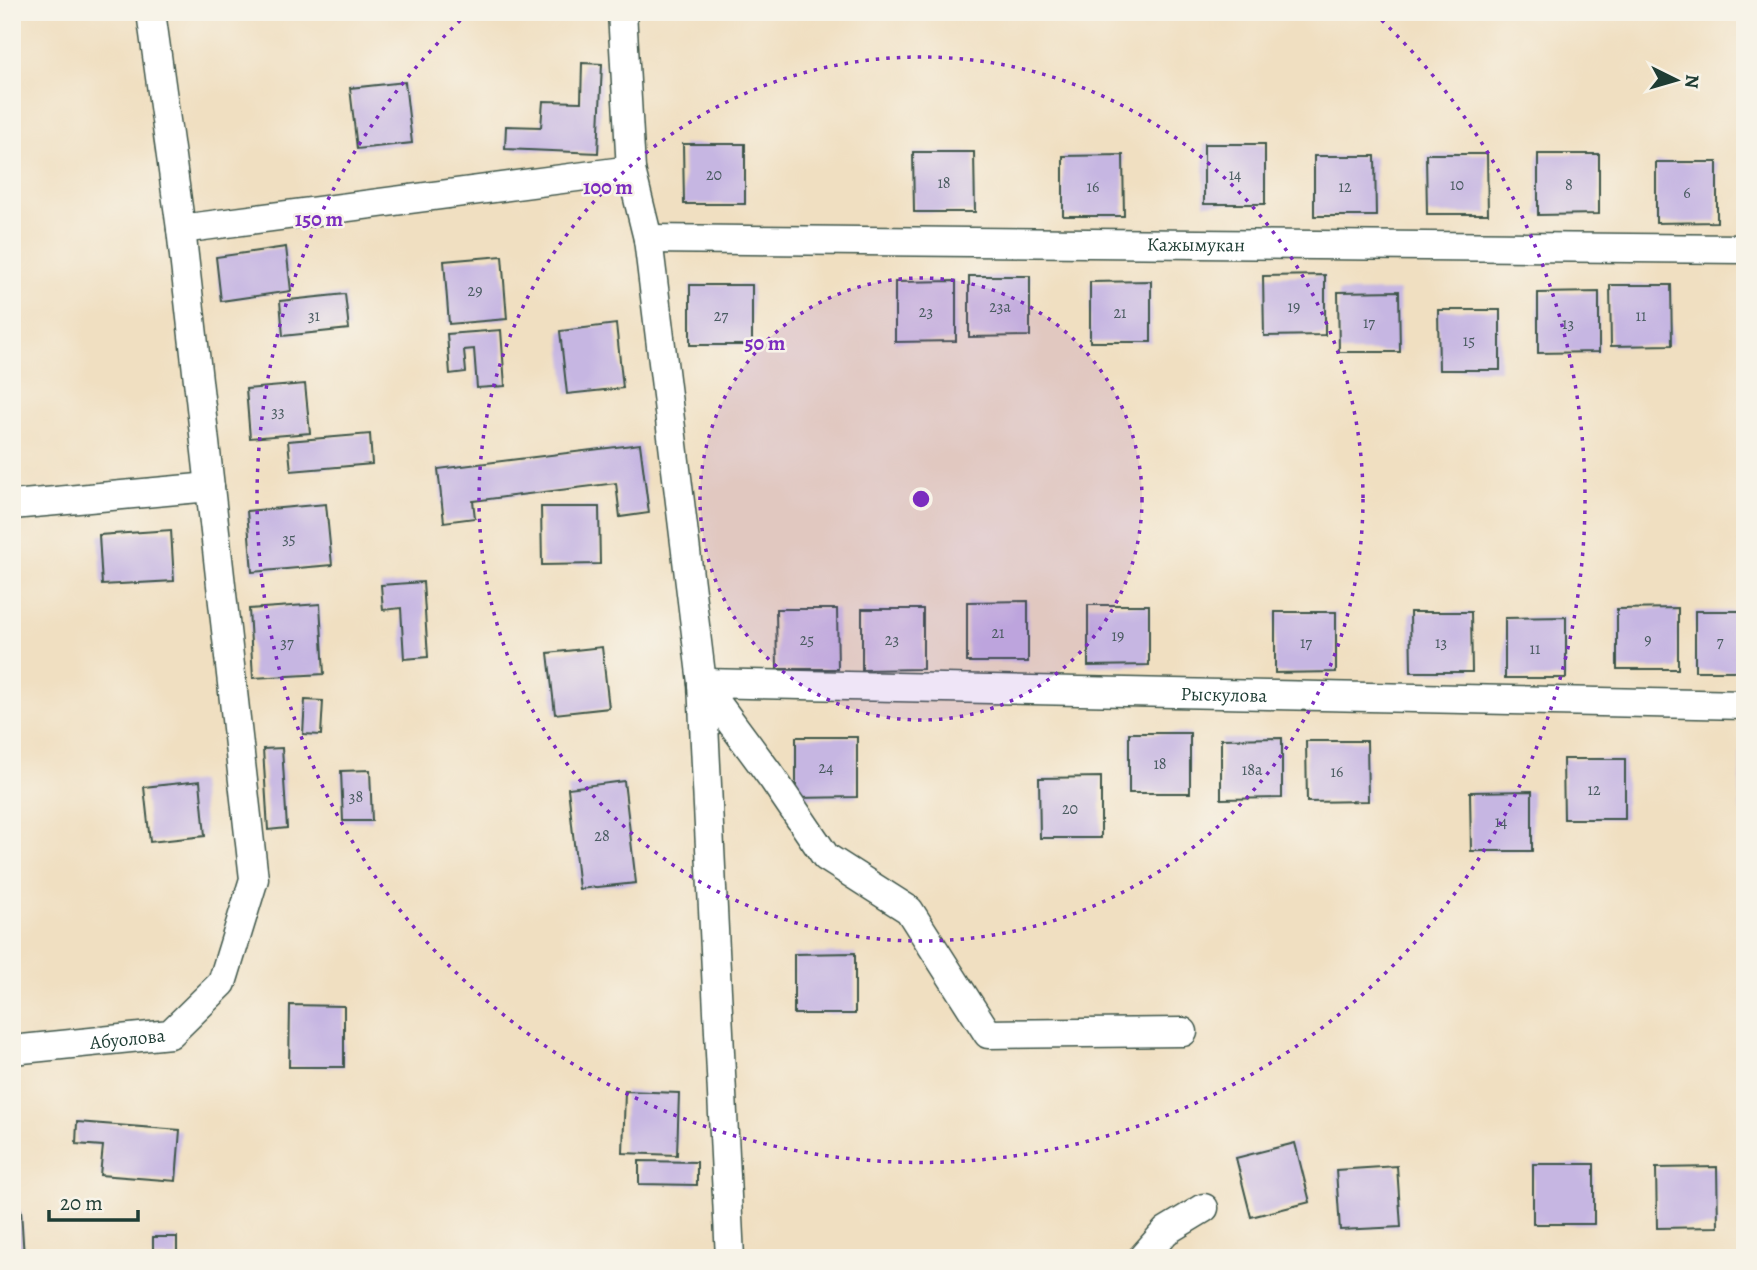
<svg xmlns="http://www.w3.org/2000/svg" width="1757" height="1270" viewBox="0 0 1757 1270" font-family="Alegreya,serif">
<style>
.building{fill:#c6b6e2}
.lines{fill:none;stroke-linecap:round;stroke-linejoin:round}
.minor-casing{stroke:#3e5549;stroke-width:31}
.minor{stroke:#fff;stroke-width:28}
.ring{fill:none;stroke:#7b2cbf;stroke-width:3.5;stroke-dasharray:3.5 7}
.labels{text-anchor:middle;stroke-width:5;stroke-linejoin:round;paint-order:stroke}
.number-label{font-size:16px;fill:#495b60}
.street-label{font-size:19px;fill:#1f3d34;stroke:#f7f3e8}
.centre{fill:#7b2cbf;stroke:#f7f3e8;stroke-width:3.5}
.ring-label{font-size:21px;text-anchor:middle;font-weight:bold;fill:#7b2cbf;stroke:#f7f3e8;stroke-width:5;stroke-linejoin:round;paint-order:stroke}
</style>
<rect width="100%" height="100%" fill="#f7f3e8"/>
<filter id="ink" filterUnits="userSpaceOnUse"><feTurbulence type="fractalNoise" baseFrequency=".0143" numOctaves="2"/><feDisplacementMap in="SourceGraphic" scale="14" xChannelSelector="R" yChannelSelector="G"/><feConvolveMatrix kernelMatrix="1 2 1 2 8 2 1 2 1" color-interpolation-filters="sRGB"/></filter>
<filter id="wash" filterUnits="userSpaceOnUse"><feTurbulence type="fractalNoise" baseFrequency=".00686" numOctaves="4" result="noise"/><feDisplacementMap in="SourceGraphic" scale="28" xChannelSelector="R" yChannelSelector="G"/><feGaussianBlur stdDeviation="1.57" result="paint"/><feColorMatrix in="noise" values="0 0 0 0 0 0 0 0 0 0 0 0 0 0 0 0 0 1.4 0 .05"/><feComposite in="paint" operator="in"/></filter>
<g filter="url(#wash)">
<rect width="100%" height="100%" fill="#f0dfc1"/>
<g id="blocks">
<path class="building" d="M582 63 602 64 598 153 505 149 506 126 541 127 543 101 581 102Z
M405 82 412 143 357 149 350 88Z
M683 144H745V204H684Z
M1204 144H1265V204H1204Z
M913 152H974L975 212H914Z
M1426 154H1487L1488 214H1427Z
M1538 154H1599V214L1538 215Z
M1123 155 1124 216H1063V156Z
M1314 156H1375L1376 216H1314Z
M1656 162H1717V222L1656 223Z
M286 247 291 291 221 301 216 257Z
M502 256 507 319 449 324 444 261Z
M1325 275V335L1264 336 1263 276Z
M969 276H1030V336L969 337Z
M956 281V341L895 342V282Z
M1151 281V342H1090V282Z
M690 285H752V345H690Z
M1610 285H1671L1672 345 1611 346Z
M1399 291 1400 352H1339L1338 292Z
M1599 292V352L1538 353V293Z
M345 294 349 329 283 336 280 301Z
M1438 310H1500V370H1439Z
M616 324 623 388 567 394 560 331Z
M501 330 505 386 477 388 474 349 464 350 466 372 450 374 447 334Z
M305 384 310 433 250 438 246 389Z
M370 434 372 464 291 471 288 441Z
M640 444 649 513 620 517 616 483 473 501 475 518 444 522 438 469Z
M326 504 332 565 252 572 247 511Z
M541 507H599L600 564 542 565Z
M171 530 174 581 102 585 99 535Z
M423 582 428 657 404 659 401 608 383 610 381 585Z
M1028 601V662H967V602Z
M320 604 324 674 253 678 249 609Z
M1088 605H1149V665L1088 666Z
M1678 608V669H1617V609Z
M776 609H837L838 669H777Z
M862 609H923V669L862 670Z
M1695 611H1745V671H1695Z
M1275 612H1336V672L1275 673Z
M1410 612H1471L1472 672H1411Z
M1566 617V678H1505V618Z
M602 647 609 708 555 714 548 653Z
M305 700 323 701 321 735 303 734Z
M1129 733H1190V793H1129Z
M796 737H857V797L796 798Z
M1282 738V798L1221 799V739Z
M1306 741H1367L1368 801 1307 802Z
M282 748 287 828 268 830 263 749Z
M1740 751H1745V811H1740Z
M1563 759H1625V819H1564Z
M370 770 372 821H343L341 771Z
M1101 777V838H1040L1039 778Z
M200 781 205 836 150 842 144 787Z
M624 781 636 883 579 889 568 788Z
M1532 791V851H1471L1470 792Z
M855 953V1014H794V954Z
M290 1005 344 1006V1067H289Z
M625 1091 679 1093 677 1155 623 1153Z
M77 1122 180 1130 176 1181 100 1175 103 1146 76 1144Z
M1295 1143 1310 1202 1251 1217 1236 1158Z
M639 1161 697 1162V1185L639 1184Z
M1533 1164H1594V1224H1533Z
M1397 1166 1401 1227 1340 1230 1336 1170Z
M1717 1167 1718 1227 1657 1228 1656 1168Z
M21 1210 24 1258H12V1211Z
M153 1237H177V1258H153Z"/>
</g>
</g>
<g filter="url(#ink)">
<use href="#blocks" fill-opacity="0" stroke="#3e5549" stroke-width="2"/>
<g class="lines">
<defs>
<g id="minor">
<path d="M622 12 631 170 648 239 702 683 730 1258"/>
<path d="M181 229 631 170"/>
<path id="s1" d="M648 239 1745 249"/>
<path d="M12 505 210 487"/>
<path id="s2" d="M702 683 1745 705"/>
<path d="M702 683 773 779 826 857 909 910 988 1034 1183 1032"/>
<path id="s3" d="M12 1050 170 1034 222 983 254 879 181 229 151 12"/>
<path d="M1142 1258 1166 1231 1204 1208"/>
</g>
</defs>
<use href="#minor" class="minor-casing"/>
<use href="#minor" class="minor"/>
</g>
</g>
<circle cx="921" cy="499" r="221" fill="#7b2cbf" fill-opacity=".12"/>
<g class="ring">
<circle cx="921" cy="499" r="221"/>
<circle cx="921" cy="499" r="442"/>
<path d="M1374 13A664 664 0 1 1 468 13"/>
</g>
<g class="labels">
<g class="number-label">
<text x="714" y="180">20</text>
<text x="1235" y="180">14</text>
<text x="944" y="188">18</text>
<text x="1457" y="190">10</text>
<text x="1569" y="190">8</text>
<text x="1093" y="192">16</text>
<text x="1345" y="192">12</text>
<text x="1687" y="198">6</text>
<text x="475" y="296">29</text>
<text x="1000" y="312">23а</text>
<text x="1294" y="312">19</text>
<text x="926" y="317">23</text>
<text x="1120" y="318">21</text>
<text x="314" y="321">31</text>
<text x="721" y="321">27</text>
<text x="1641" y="321">11</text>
<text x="1369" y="328">17</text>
<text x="1568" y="329">13</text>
<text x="1469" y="346">15</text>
<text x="278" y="417">33</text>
<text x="289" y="544">35</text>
<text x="998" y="638">21</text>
<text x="1118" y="641">19</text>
<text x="807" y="645">25</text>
<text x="892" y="645">23</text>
<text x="1648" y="645">9</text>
<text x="1720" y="647">7</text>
<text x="287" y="648">37</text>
<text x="1306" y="648">17</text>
<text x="1441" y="648">13</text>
<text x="1535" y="654">11</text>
<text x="1160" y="769">18</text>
<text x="826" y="773">24</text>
<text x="1252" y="775">18а</text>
<text x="1337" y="777">16</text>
<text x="1594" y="795">12</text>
<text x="356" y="802">38</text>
<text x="1070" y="814">20</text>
<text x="1501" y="827">14</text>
<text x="602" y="841">28</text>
</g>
<g class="street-label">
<text dy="7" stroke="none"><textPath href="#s1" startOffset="548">Кажымукан</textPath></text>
<text dy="7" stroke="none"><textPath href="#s2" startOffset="522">Рыскулова</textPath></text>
<text dy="7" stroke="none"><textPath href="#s3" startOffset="116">Абуолова</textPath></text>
</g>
</g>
<circle cx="921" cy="499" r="10" class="centre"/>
<g class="ring-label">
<text x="608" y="194">100 m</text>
<text x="319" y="226">150 m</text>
<text x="765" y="350">50 m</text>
</g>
<rect width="1757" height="1270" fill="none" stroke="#f7f3e8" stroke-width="42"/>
<g transform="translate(1676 80) rotate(95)" stroke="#f7f3e8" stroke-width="5" paint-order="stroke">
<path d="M0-5L12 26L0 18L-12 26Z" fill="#1f3d34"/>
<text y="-10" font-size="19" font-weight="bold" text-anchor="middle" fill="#1f3d34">N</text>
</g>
<path d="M49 1210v10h89v-10" fill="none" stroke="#1f3d34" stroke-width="3.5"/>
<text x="60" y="1210" font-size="21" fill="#1f3d34" stroke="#f7f3e8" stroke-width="5" paint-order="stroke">20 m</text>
</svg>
